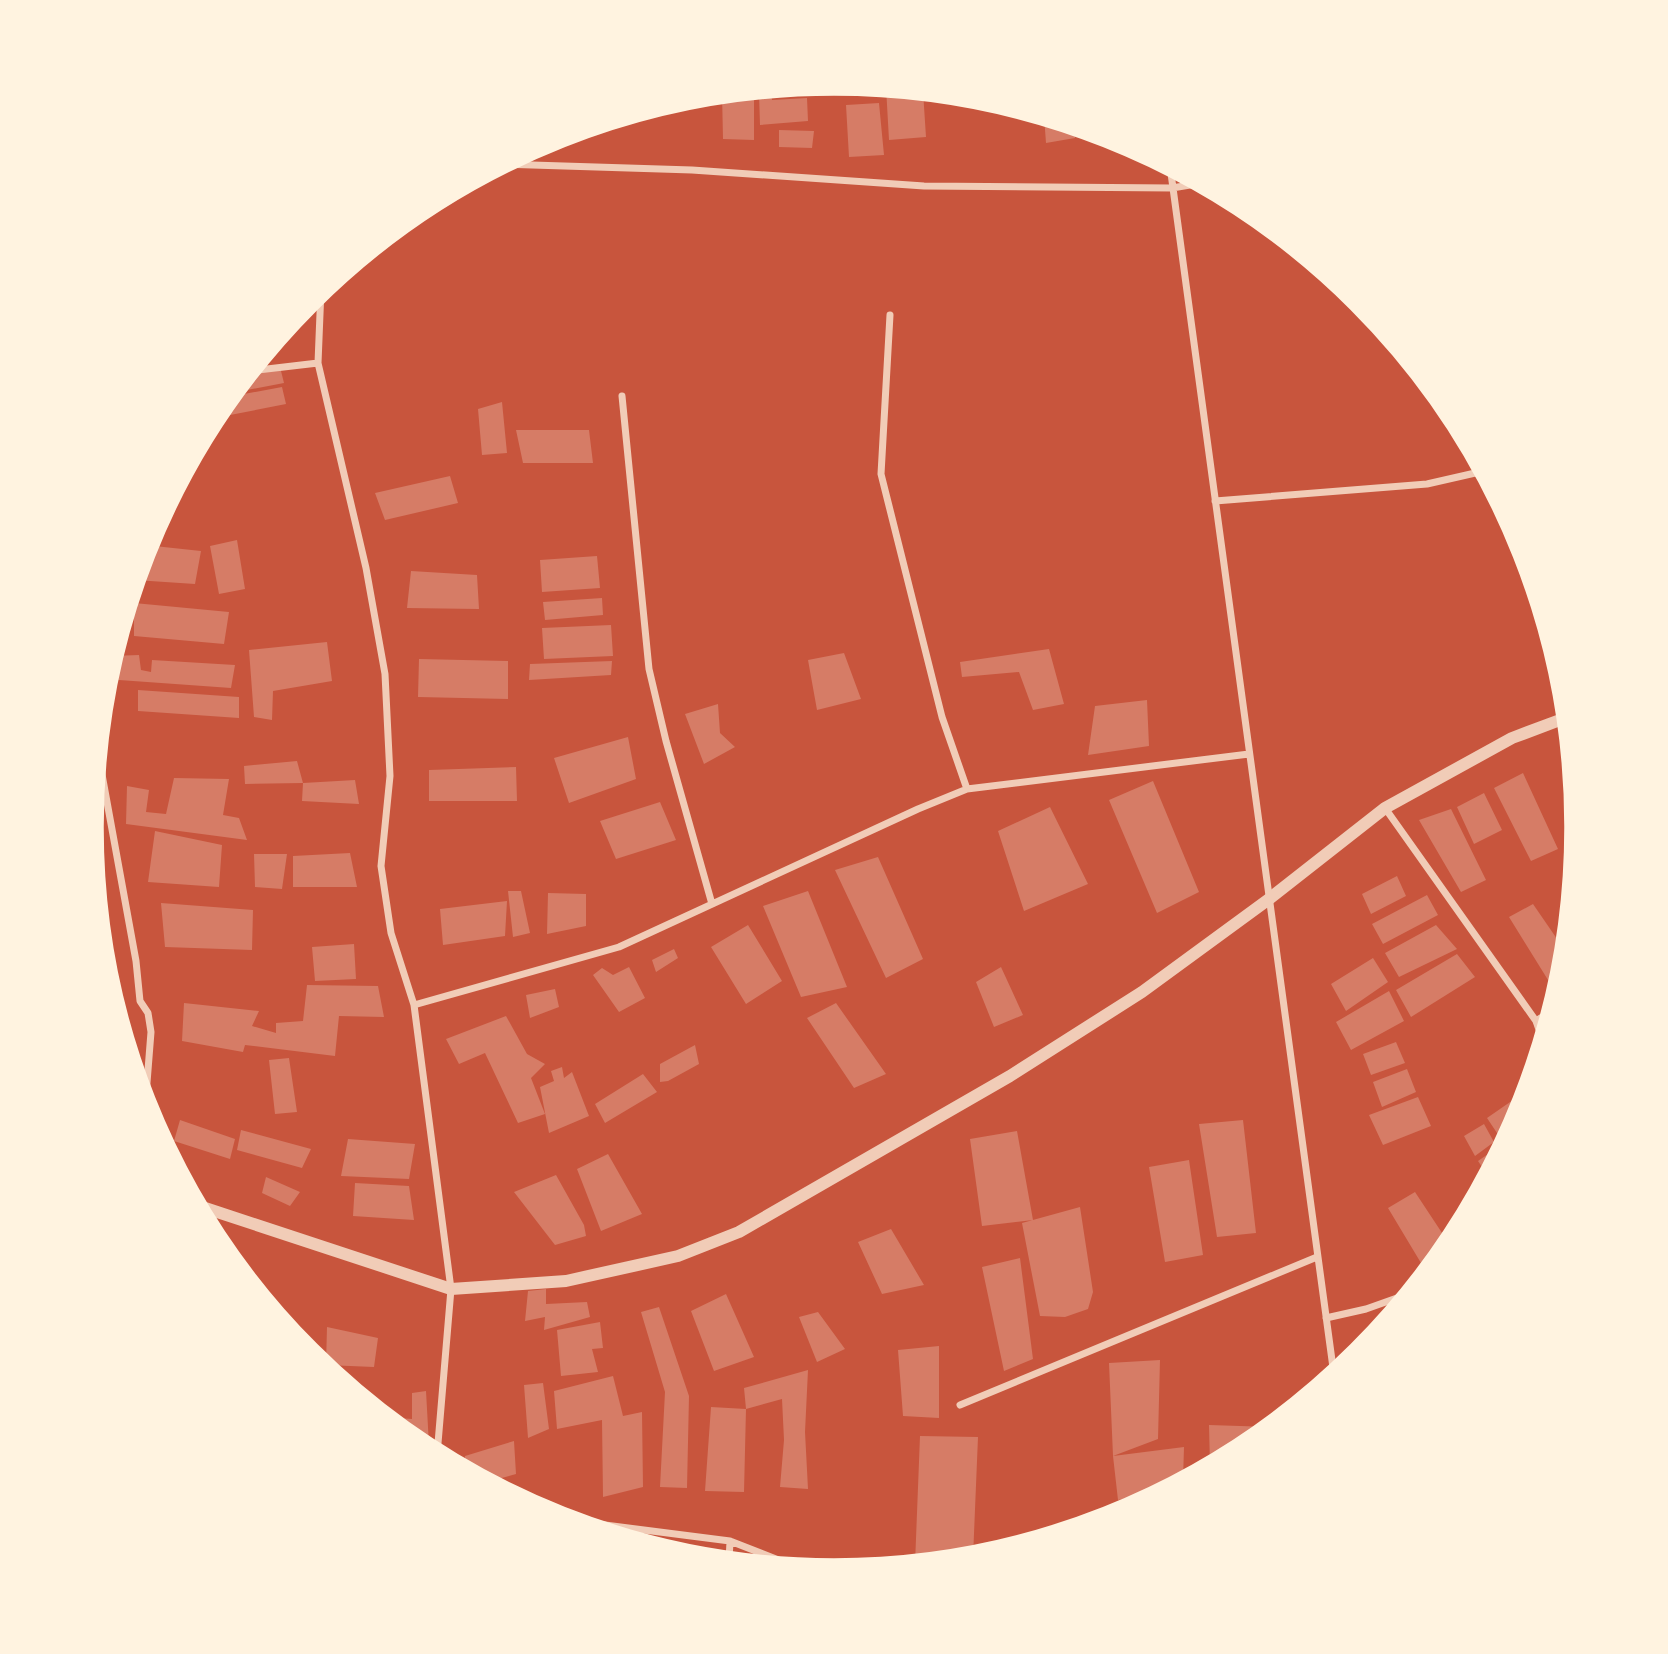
<svg xmlns="http://www.w3.org/2000/svg" width="1668" height="1654" viewBox="0 0 1668 1654" font-family="Overpass,sans-serif">
<style>
.building{fill:#d67c66}
.lines{fill:none;stroke-linecap:round;stroke-linejoin:round}
.minor{stroke:#f1ccb7;stroke-width:7}
.tertiary{stroke:#f1ccb7;stroke-width:12}
.rim{fill:none;stroke:#fff3e0;stroke-width:3.5}
</style>
<rect width="100%" height="100%" fill="#c8553d"/>
<path class="building" d="M886 87 923 91 926 137 889 140Z
M771 88 772 100 807 98 808 121 760 125 759 93Z
M754 90V140L723 139 722 93Z
M879 103 884 155 849 157 846 105Z
M1044 116 1074 125 1075 138 1046 143Z
M779 130 814 131 812 148 779 147Z
M280 367 284 383 231 393 247 374Z
M282 387 286 404 225 416 223 403 228 397Z
M502 402 507 453 482 455 478 409Z
M516 430H589L593 463H523Z
M450 476 458 503 385 520 375 493Z
M237 540 245 589 219 594 210 546Z
M145 545 201 551 195 584 135 580Z
M597 556 600 588 542 592 540 560Z
M411 571 477 575 479 609 407 608Z
M602 598 603 615 545 620 543 602Z
M134 603 229 612 224 644 134 636Z
M611 625 613 656 544 659 542 628Z
M327 642 332 681 273 691 272 720 254 717 249 650Z
M1049 649 1064 704 1033 710 1019 672 962 677 960 662Z
M844 653 861 699 817 710 808 660Z
M139 655 141 670 151 672 152 660 235 665 231 688 105 679 111 656Z
M419 659 508 661V699L418 697Z
M612 661 611 675 529 680 530 664Z
M138 690 239 697V718L138 711Z
M1147 700 1149 746 1088 755 1095 706Z
M718 704 720 733 735 747 704 764 685 714Z
M628 737 636 779 569 803 554 758Z
M297 761 303 783 245 784 244 766Z
M516 767 517 801H429V770Z
M1523 773 1558 849 1531 861 1494 788Z
M174 778 229 779 223 815 239 818 247 840 126 824 127 786 149 790 146 812 166 814Z
M355 780 359 804 302 801 303 783Z
M1153 781 1199 892 1157 913 1109 800Z
M1484 793 1502 830 1474 844 1457 807Z
M660 802 676 840 616 859 600 821Z
M1050 807 1088 884 1024 911 998 831Z
M1451 809 1486 880 1461 892 1419 820Z
M91 815 96 842 91 843 89 827Z
M155 831 222 845 219 887 148 882Z
M350 853 357 887H293V856Z
M254 854H287L282 889 255 887Z
M878 857 923 959 886 978 835 870Z
M1397 876 1406 896 1371 914 1362 894Z
M508 891H521L530 933 513 937Z
M808 891 847 987 801 997 763 906Z
M548 893 586 894V926L547 934Z
M1427 895 1438 915 1383 944 1372 924Z
M507 901 505 936 443 945 440 909Z
M161 903 253 910 252 950 165 947Z
M1533 904 1566 952 1561 983 1553 988 1509 917Z
M748 925 782 981 746 1004 711 947Z
M1436 925 1457 949 1399 977 1385 953Z
M354 944 356 979 315 981 312 947Z
M674 949 678 958 656 972 652 960Z
M1457 954 1475 977 1411 1017 1396 990Z
M1373 958 1388 982 1346 1011 1331 984Z
M629 967 645 998 619 1012 593 975 602 968 613 975Z
M1001 967 1023 1015 994 1027 976 982Z
M307 985 378 986 384 1017 339 1016 335 1056 245 1045 243 1052 182 1041 184 1003 259 1011 252 1026 276 1033V1023L303 1021Z
M555 989 559 1007 530 1018 526 995Z
M1389 991 1404 1021 1351 1050 1336 1022Z
M836 1003 886 1074 854 1088 807 1018Z
M506 1016 527 1054 545 1064 531 1078 545 1114 518 1123 485 1053 459 1064 446 1039Z
M1396 1042 1405 1063 1371 1075 1363 1054Z
M695 1045 699 1064 668 1081 660 1082V1064Z
M289 1058 297 1112 275 1114 269 1060Z
M562 1067 564 1078 572 1072 589 1116 549 1133 540 1087 554 1081 551 1071Z
M1407 1069 1416 1092 1382 1107 1373 1082Z
M643 1074 657 1092 605 1123 595 1104Z
M1529 1089 1522 1112 1514 1127 1499 1136 1487 1118Z
M1418 1097 1431 1126 1383 1145 1369 1115Z
M180 1120 235 1139 230 1159 174 1141Z
M1243 1120 1256 1233 1217 1237 1199 1124Z
M1484 1124 1494 1142 1475 1156 1464 1136Z
M241 1130 311 1149 302 1168 237 1150Z
M1017 1131 1033 1220 982 1226 970 1139Z
M348 1139 415 1144 409 1179 341 1176Z
M1491 1152 1497 1160 1488 1176 1478 1161Z
M608 1154 642 1214 601 1231 577 1169Z
M1189 1160 1203 1255 1165 1262 1149 1167Z
M556 1175 584 1225 586 1236 555 1245 514 1192Z
M266 1177 300 1192 290 1206 262 1193Z
M355 1183 409 1186 414 1220 353 1216Z
M1415 1192 1450 1245 1438 1259 1424 1268 1388 1208Z
M1080 1207 1093 1292 1088 1309 1065 1317 1040 1316 1022 1223Z
M891 1229 924 1285 882 1294 858 1242Z
M1020 1258 1033 1359 1004 1371 982 1267Z
M546 1289V1304L587 1302 590 1317 544 1330 545 1317 525 1321 528 1291Z
M726 1294 754 1357 714 1371 691 1311Z
M659 1307 689 1396 687 1488 660 1487 665 1392 641 1312Z
M818 1312 845 1349 817 1362 799 1317Z
M600 1322 603 1348 592 1349 598 1372 561 1376 557 1330Z
M327 1327 378 1338 374 1367 326 1365Z
M939 1346V1418L903 1416 898 1350Z
M1160 1360 1158 1439 1113 1456 1109 1363Z
M808 1370 805 1432 808 1489 780 1487 784 1440 782 1399 746 1409 744 1388Z
M613 1376 623 1416 642 1412 643 1487 603 1497 602 1420 557 1429 554 1391Z
M543 1383 549 1429 528 1438 524 1385Z
M426 1391 429 1445 420 1446 385 1417 412 1419V1393Z
M711 1407 746 1409 744 1492 705 1491Z
M1209 1425 1271 1427 1247 1446 1210 1466Z
M920 1436 978 1437 973 1558 915 1564Z
M514 1441 516 1474 487 1482 464 1470 465 1456Z
M1184 1447 1183 1481 1168 1489 1118 1500 1113 1456Z"/>
<g class="lines">
<path class="minor" d="M502 164 692 170 924 186 1172 188 1202 183
M1170 166 1334 1375
M321 289 318 363 366 568 385 674 390 776 381 866 391 933 414 1005 451 1289 437 1455
M890 315 881 474 942 717 967 789
M249 371 318 363
M622 396 649 669 666 741 712 904
M1215 501 1427 484 1484 471
M97 747 136 961 140 1001 148 1013 151 1032 145 1108
M1385 808 1536 1021 1543 1041
M414 1005 619 947 918 809 967 789 1249 754
M1536 1021 1553 1010
M1326 1318 1366 1309 1411 1293
M960 1405 1317 1257
M566 1520 730 1541 799 1568
M729 1561 730 1541"/>
<path class="tertiary" d="M196 1205 451 1289 566 1281 678 1256 739 1232 1010 1076 1142 992 1269 899 1385 808 1512 738 1568 717"/>
</g>
<path d="M0 0H1668V1654H0ZM834 94H834A732 732 0 0 1 1566 826V828A732 732 0 0 1 834 1560H834A732 732 0 0 1 102 828V826A732 732 0 0 1 834 94Z" fill="#fff3e0" fill-rule="evenodd"/>
<path class="rim" d="M834 94H834A732 732 0 0 1 1566 826V828A732 732 0 0 1 834 1560H834A732 732 0 0 1 102 828V826A732 732 0 0 1 834 94Z"/>
</svg>
